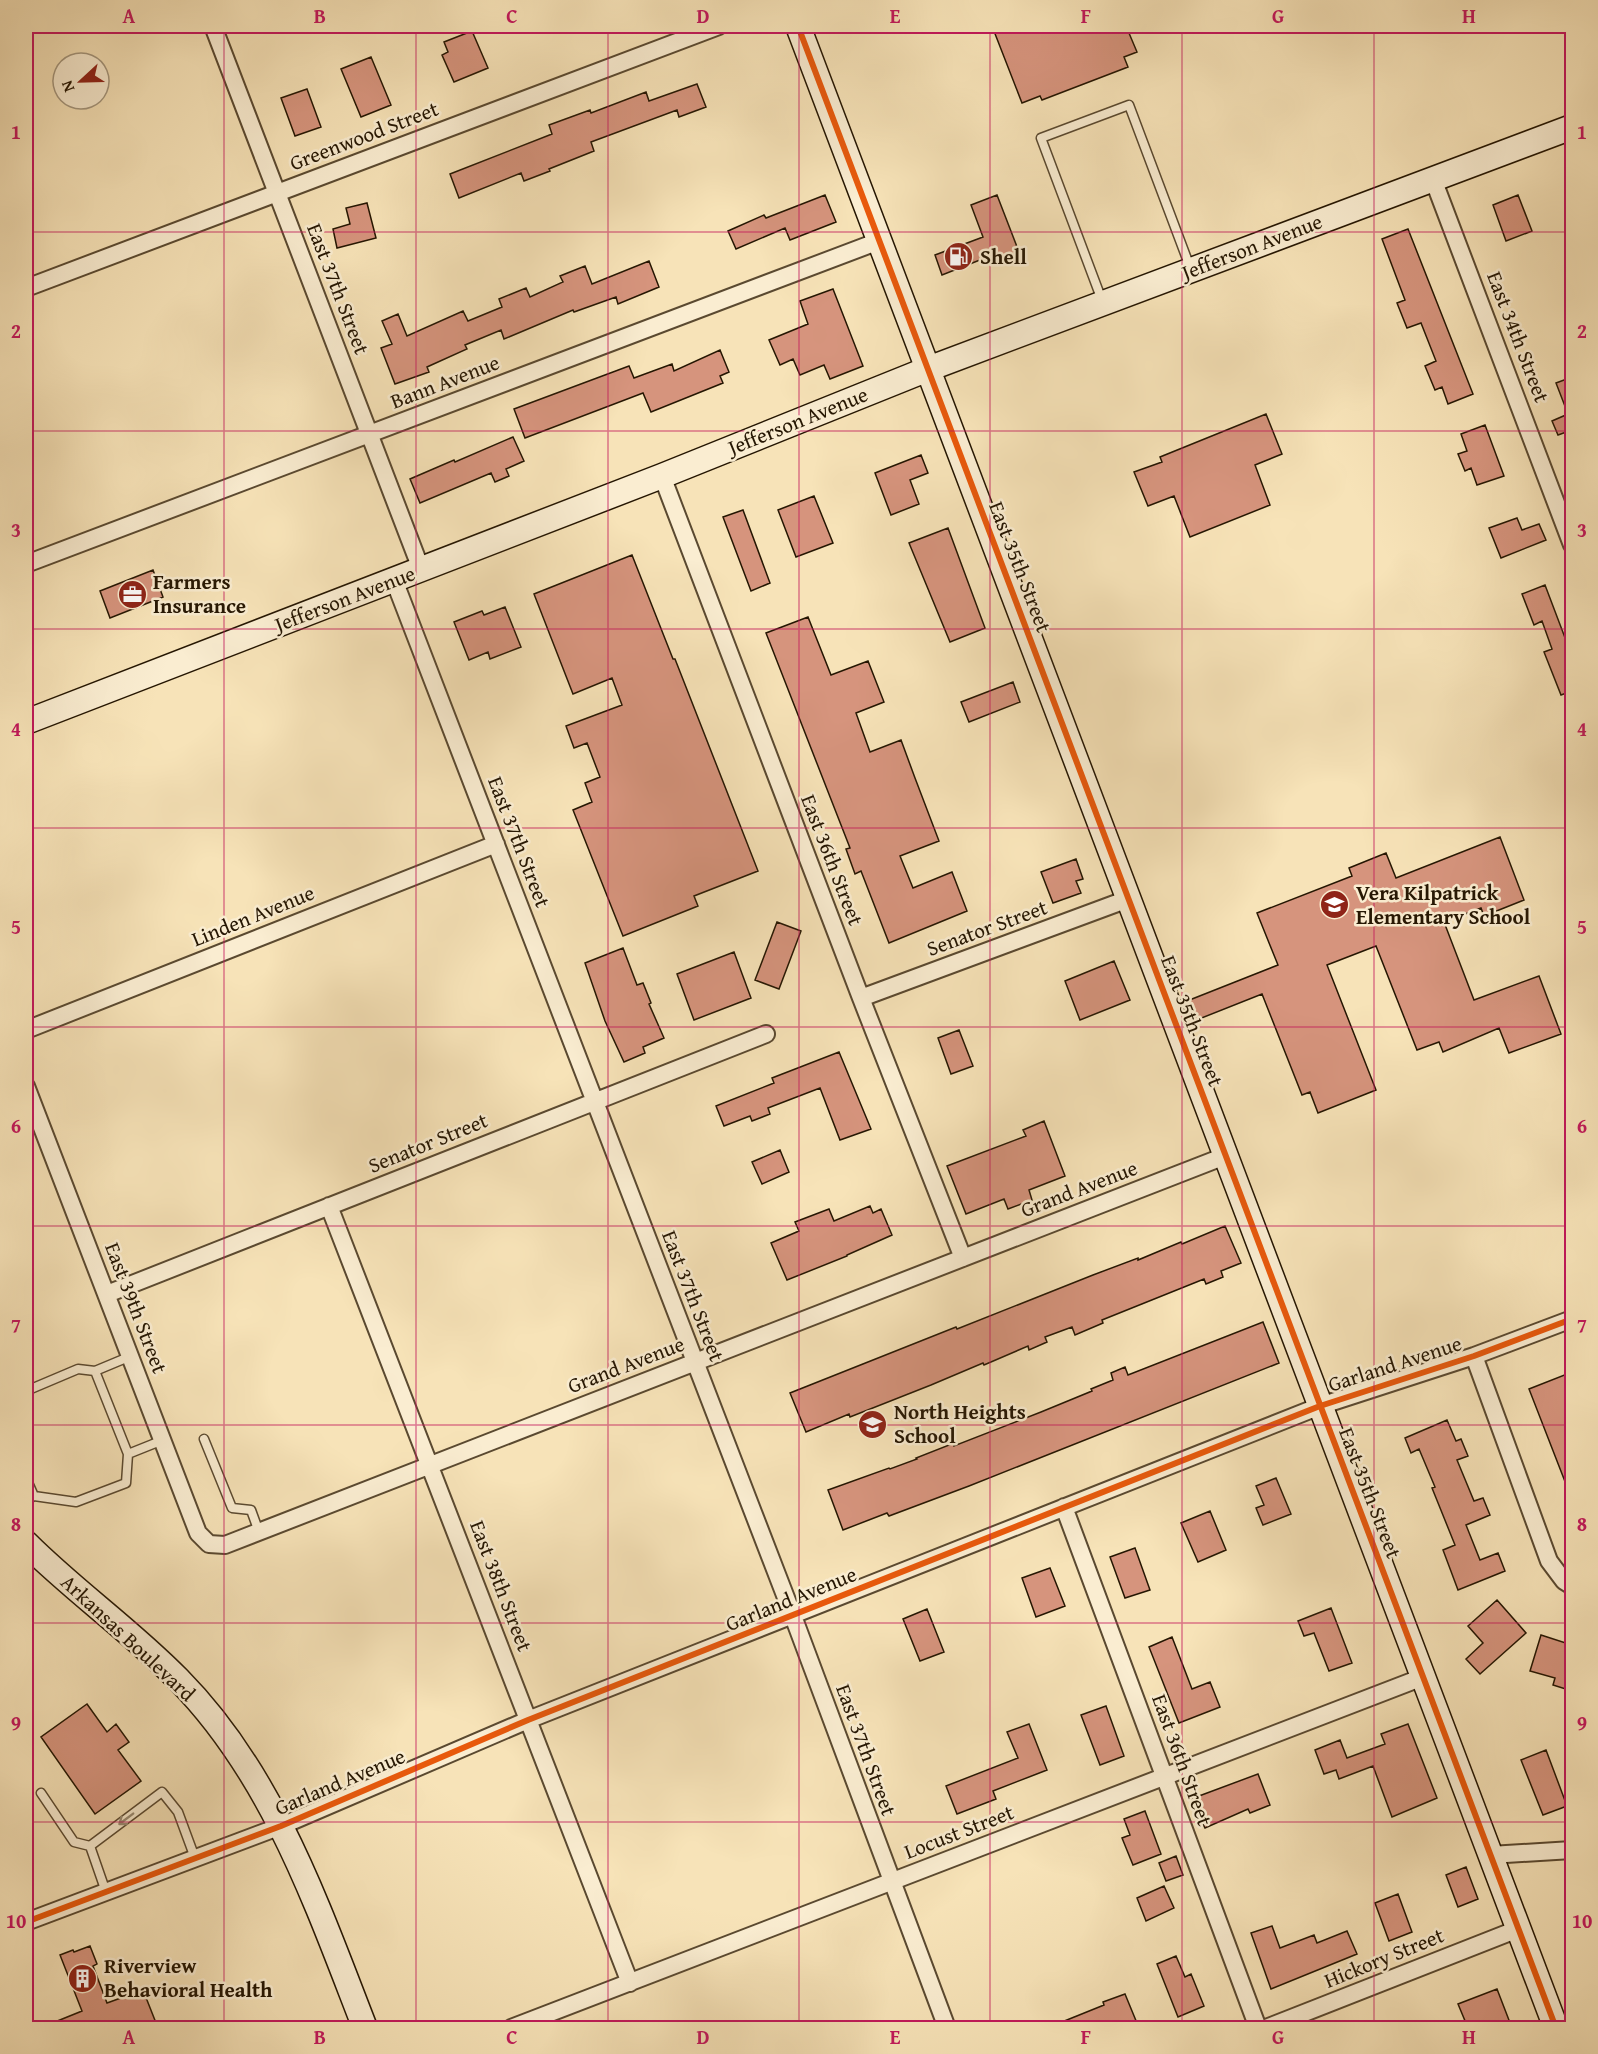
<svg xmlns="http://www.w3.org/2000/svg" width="1598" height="2054" viewBox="0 0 1598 2054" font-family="'Gentium Book Plus',serif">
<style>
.building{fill:#d6947d;stroke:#251602;stroke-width:1.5}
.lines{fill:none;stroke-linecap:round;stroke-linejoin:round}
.lane-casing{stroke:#5a4930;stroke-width:11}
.street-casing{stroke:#5a4930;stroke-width:20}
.secondary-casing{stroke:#251602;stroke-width:27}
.lane{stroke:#faedd1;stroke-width:8}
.street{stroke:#faedd1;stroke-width:16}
.secondary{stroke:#faedd1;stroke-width:24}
.cycleway-casing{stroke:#faedd1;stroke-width:10}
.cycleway{stroke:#e8590c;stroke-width:6}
.oneway{stroke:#9a8c74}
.grid{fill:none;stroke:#c2185b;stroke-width:1.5;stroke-opacity:0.55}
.labels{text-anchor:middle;stroke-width:5;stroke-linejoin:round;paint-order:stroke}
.street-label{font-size:21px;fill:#251602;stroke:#faedd1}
.poi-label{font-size:21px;font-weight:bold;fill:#251602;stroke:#faedd1;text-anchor:start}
.neatline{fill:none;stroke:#c2185b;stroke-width:2}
.grid-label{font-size:20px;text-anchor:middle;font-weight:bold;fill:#c2185b}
</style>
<rect width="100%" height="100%" fill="#f7e3b8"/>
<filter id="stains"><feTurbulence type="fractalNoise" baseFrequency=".00333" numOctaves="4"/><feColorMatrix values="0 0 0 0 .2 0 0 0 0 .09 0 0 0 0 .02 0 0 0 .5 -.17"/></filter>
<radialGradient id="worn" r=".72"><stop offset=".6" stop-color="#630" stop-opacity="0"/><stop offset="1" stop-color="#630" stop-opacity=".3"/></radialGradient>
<path class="building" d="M992 26H1126L1137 52 1124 57 1128 67 1042 100 1040 96 1022 103Z
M472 31 488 68 454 82 442 55 448 52 444 42Z
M371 57 391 105 361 117 341 69Z
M697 84 706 107 679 117 677 110 591 142 594 151 549 169 550 171 524 181 521 173 459 198 450 174 552 134 549 125 590 110 591 113 646 92 649 101Z
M307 89 321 127 295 136 281 98Z
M825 195 836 222 790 240 785 228 736 249 728 231 764 215 766 218Z
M997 195 1019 252 993 262 990 256 942 275 935 255 983 237 971 205Z
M1518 195 1532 231 1506 241 1493 205Z
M367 203 376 238 337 248 333 229 350 224 346 208Z
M1408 229 1473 394 1448 404 1442 387 1435 390 1425 366 1436 361 1421 323 1407 328 1397 303 1405 300 1382 239Z
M649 261 659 287 618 304 616 297 574 312 573 310 504 339 501 330 465 345 467 349 427 367 429 372 395 384 381 348 392 344 382 321 398 314 407 336 463 311 468 321 502 307 499 299 526 288 530 297 563 282 560 276 585 266 592 284Z
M833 289 863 366 830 379 824 365 800 375 793 359 780 365 769 340 808 324 800 301Z
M720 350 729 372 720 376 723 383 651 412 643 393 525 438 514 409 629 366 634 378 672 364 674 371Z
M1572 377V430L1558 435 1552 421 1568 414 1556 383Z
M1266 414 1282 454 1255 465 1270 505 1190 537 1174 496 1148 506 1134 472 1162 462 1160 457Z
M1485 425 1504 476 1477 485 1471 468 1465 471 1458 454 1467 451 1461 434Z
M513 437 524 461 506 469 509 476 495 482 491 473 420 503 410 479 454 460 455 462Z
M921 455 928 473 910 480 919 504 891 515 875 473Z
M814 496 833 543 796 557 778 510Z
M743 510 770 583 751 591 723 517Z
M1517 518 1522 530 1539 524 1546 540 1501 558 1489 528Z
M948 528 985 628 950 642 909 543Z
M632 555 673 659H675L758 871 694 896 698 906 623 936 573 810 592 802 585 783 600 777 587 743 574 748 566 726 622 705 612 678 573 694 534 594Z
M153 570 163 597 110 618 100 591Z
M1545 585 1567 643 1569 642 1572 650V691L1561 695 1544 652 1552 649 1542 621 1534 625 1522 594Z
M505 607 521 647 490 659 488 652 469 660 454 622 482 611 484 615Z
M808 617 831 675 868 661 884 702 856 713 870 752 901 740 915 778 939 841 900 856 913 888 952 872 967 911 889 943 861 871 855 874 846 849 850 848 766 633Z
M1013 682 1020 702 969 722 961 702Z
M1500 837 1524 900 1484 916 1481 908 1444 922 1474 1000 1539 976 1561 1034 1509 1053 1499 1028 1443 1052 1439 1042 1417 1050 1376 946 1327 965 1376 1090 1318 1113 1310 1092 1302 1095 1262 994 1194 1021 1187 1001 1278 965 1257 913 1352 876 1349 868 1386 853 1396 878Z
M1076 859 1083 879 1076 881 1081 893 1053 903 1041 872Z
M777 922 801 931 779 989 755 980Z
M623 948 637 985 643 983 651 1003 649 1004 664 1038 643 1047 645 1053 624 1062 605 1021 585 963Z
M734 952 751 998 694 1020 677 974Z
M1114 961 1130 1000 1080 1020 1065 981Z
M959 1030 973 1066 951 1074 938 1038Z
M839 1052 871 1129 840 1140 820 1088 768 1108 770 1114 752 1121 750 1116 724 1126 716 1106 774 1083 772 1078Z
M1044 1121 1065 1176 1029 1190 1032 1200 1008 1209 1004 1199 966 1214 947 1166 1026 1136 1023 1130Z
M780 1150 789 1172 762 1184 752 1162Z
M870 1206 873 1213 881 1209 892 1235 847 1255V1256L787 1280 771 1243 799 1231 795 1222 829 1209 834 1221Z
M1225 1226 1241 1263 1221 1271 1223 1277 1206 1284 1204 1279 1102 1320 1103 1323 1075 1335 1072 1327 1045 1337 1047 1342 1029 1350 1028 1346 984 1365 983 1363 931 1385 850 1417 849 1414 806 1432 790 1393 956 1327 957 1329 1093 1275 1138 1258V1260L1181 1242 1182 1244Z
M1263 1322 1279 1363 969 1486 889 1516 887 1513 843 1530 828 1490 889 1468 890 1469 917 1459 916 1458 954 1443V1446L1041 1412 1092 1391 1091 1389 1113 1380 1111 1373 1125 1367 1128 1375Z
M1572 1372V1497H1571L1529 1389Z
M1447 1420 1456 1441 1461 1439 1468 1456 1457 1460 1474 1501 1483 1498 1490 1515 1466 1525 1480 1560 1498 1553 1505 1571 1458 1590 1443 1550 1455 1545 1432 1488 1435 1487 1419 1449 1411 1453 1405 1438Z
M1276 1478 1291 1514 1263 1525 1256 1508 1264 1505 1256 1486Z
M1210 1511 1226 1550 1198 1562 1181 1523Z
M1135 1548 1150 1590 1125 1598 1110 1557Z
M1050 1568 1065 1606 1036 1617 1022 1578Z
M1497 1600 1526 1633 1480 1674 1466 1659 1483 1643 1468 1626Z
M1331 1608 1352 1663 1329 1671 1314 1633 1304 1636 1298 1621Z
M927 1609 944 1652 920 1661 903 1619Z
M1541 1635 1572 1645V1691L1553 1685 1555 1678 1530 1671Z
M1172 1637 1192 1689 1210 1682 1220 1707 1179 1723 1149 1647Z
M87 1704 107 1732 116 1724 129 1742 118 1750 141 1781 95 1814 41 1737Z
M1106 1706 1124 1756 1100 1765 1081 1715Z
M1029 1724 1047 1770 993 1791 996 1799 957 1814 946 1786 1018 1758 1007 1732Z
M1408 1724 1437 1798 1392 1817 1373 1766 1339 1779 1336 1770 1324 1774 1315 1750 1340 1740 1347 1758 1385 1744 1381 1734Z
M1546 1750 1567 1806 1543 1815 1521 1760Z
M1258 1774 1270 1805 1250 1813 1248 1809 1205 1828 1191 1799Z
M1145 1811 1161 1854 1133 1865 1122 1838 1130 1835 1124 1819Z
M1176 1856 1183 1875 1166 1881 1159 1863Z
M1466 1867 1478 1899 1458 1907 1446 1875Z
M1164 1886 1174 1908 1146 1921 1137 1898Z
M1398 1894 1412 1932 1389 1941 1375 1903Z
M1272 1926 1280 1948 1314 1935 1317 1943 1347 1931 1357 1954 1271 1989 1251 1933Z
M90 1946 97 1964 93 1966 107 2003 143 1990 158 2028H40L82 2011 60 1955 73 1950 74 1952Z
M1176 1956 1185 1977 1191 1974 1204 2006 1178 2017 1157 1964Z
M1497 1989 1512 2028H1468L1458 2004Z
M1125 1994 1139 2028H1047L1104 2005 1103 2002Z"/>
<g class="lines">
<defs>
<path id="lane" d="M1103 303 1041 138 1129 105 1190 267
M95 1371 128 1454 163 1440
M26 1391 78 1369 95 1371 131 1356
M204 1439 232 1508 251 1510 259 1532
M26 1478 34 1496 26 1500
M34 1496 76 1502 126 1483 128 1454
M41 1793 74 1842 90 1846 106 1892
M90 1846 162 1792 178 1812 195 1858"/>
<path id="street" d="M213 26 421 569
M1433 179 1572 545
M26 288 719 26
M662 476 861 998 963 1258
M26 564 879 241
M394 580 793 1616 947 2028
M861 998 1128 899
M26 1030 496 844
M26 1086 198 1533 209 1544 225 1545 1225 1156
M329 1206 630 1983
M107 1294 766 1034
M1474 1356 1549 1561 1564 1581 1572 1586
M1064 1507 1258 2028
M1490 1855 1572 1850
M26 1922 281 1826 528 1720 1320 1406 1474 1356 1572 1319
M511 2028 1423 1677
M1266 2028 1518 1929"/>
<path id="secondary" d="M798 26 1556 2028
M26 722 662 476 928 369 1572 127
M26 1543C74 1591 130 1630 178 1679 273 1775 317 1905 365 2028"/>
</defs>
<use href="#lane" class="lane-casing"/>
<use href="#street" class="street-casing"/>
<use href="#secondary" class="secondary-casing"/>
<use href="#lane" class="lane"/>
<use href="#street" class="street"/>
<use href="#secondary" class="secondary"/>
<defs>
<path id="cycleway" d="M798 26 1556 2028
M26 1922 281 1826 528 1720 1320 1406 1474 1356 1572 1319"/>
</defs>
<use href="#cycleway" class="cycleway-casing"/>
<use href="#cycleway" class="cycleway"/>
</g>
<defs><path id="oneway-shaft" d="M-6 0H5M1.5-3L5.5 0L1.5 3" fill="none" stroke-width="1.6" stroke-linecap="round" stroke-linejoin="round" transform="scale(1.5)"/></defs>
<use class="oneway" href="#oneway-shaft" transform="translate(126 1819) rotate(143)"/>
<path class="grid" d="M224 26V2028M416 26V2028M608 26V2028M799 26V2028M990 26V2028M1182 26V2028M1374 26V2028M26 232H1572M26 431H1572M26 629H1572M26 828H1572M26 1027H1572M26 1226H1572M26 1425H1572M26 1623H1572M26 1822H1572"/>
<defs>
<symbol id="fuel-disc" viewBox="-11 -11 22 22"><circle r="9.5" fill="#8f2418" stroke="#faedd1"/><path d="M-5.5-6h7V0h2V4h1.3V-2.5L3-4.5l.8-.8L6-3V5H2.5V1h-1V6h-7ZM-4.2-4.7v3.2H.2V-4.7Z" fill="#fff"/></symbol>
<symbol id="office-disc" viewBox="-11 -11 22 22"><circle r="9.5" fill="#8f2418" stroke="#faedd1"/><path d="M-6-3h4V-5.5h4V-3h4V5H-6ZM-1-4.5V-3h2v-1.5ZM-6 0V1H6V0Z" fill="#fff"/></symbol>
<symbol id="school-disc" viewBox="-11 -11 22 22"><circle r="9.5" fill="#8f2418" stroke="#faedd1"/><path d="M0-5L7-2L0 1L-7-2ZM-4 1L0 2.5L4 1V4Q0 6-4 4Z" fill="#fff"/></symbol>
<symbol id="building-disc" viewBox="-11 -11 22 22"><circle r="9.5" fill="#8f2418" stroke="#faedd1"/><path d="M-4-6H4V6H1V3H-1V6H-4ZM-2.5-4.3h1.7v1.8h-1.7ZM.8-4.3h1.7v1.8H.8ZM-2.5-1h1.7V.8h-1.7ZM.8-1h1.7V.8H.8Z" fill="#fff"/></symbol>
</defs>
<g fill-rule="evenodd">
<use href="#fuel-disc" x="942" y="240" width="33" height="33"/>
<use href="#office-disc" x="116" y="578" width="33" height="33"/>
<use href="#school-disc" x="1318" y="888" width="33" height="33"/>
<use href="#school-disc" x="856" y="1408" width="33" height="33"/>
<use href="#building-disc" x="66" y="1962" width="33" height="33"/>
</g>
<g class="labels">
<g class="street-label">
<text transform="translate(364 136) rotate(-21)" y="7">Greenwood Street</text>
<text transform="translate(1252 247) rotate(-21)" y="7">Jefferson Avenue</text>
<text transform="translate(338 289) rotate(69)" y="7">East 37th Street</text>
<text transform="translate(1518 337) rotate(69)" y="7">East 34th Street</text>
<text transform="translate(445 382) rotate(-21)" y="7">Bann Avenue</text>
<text transform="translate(798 421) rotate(-22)" y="7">Jefferson Avenue</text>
<text transform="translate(1020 567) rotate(69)" y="7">East 35th Street</text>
<text transform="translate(345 599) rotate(-21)" y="7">Jefferson Avenue</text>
<text transform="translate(519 842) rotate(69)" y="7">East 37th Street</text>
<text transform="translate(832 860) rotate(69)" y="7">East 36th Street</text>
<text transform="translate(253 916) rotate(-22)" y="7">Linden Avenue</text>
<text transform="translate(987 928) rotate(-20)" y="7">Senator Street</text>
<text transform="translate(1192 1021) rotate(69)" y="7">East 35th Street</text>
<text transform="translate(428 1143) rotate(-22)" y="7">Senator Street</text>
<text transform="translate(1079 1189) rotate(-21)" y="7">Grand Avenue</text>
<text transform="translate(693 1296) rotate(69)" y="7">East 37th Street</text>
<text transform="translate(136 1308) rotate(69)" y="7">East 39th Street</text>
<text transform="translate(1395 1364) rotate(-18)" y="7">Garland Avenue</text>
<text transform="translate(626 1365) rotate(-21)" y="7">Grand Avenue</text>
<text transform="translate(1370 1493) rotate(69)" y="7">East 35th Street</text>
<text transform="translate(501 1586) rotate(69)" y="7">East 38th Street</text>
<text transform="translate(791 1599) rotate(-22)" y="7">Garland Avenue</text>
<text transform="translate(128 1638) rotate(43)" y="7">Arkansas Boulevard</text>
<text transform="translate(866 1750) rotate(70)" y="7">East 37th Street</text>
<text transform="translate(1182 1760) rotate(70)" y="7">East 36th Street</text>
<text transform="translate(340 1782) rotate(-23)" y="7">Garland Avenue</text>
<text transform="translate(959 1832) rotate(-21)" y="7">Locust Street</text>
<text transform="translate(1384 1958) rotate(-22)" y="7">Hickory Street</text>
</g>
<g class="poi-label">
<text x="980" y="264">Shell</text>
<text x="153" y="589">Farmers<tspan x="153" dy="24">Insurance</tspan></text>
<text x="1356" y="900">Vera Kilpatrick<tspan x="1356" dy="24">Elementary School</tspan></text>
<text x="894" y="1419">North Heights<tspan x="894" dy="24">School</tspan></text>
<text x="104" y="1973">Riverview<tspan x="104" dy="24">Behavioral Health</tspan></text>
</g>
</g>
<rect width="1598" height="2054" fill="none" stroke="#f7e3b8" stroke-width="66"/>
<g transform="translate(81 81) rotate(248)"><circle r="28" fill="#faedd1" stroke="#a5977e" stroke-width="1.5"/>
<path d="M0-4.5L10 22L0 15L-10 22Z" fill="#8f2418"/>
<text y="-9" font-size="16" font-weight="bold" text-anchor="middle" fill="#251602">N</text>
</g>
<rect x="33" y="33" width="1532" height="1988" class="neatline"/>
<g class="grid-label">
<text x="129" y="23">A</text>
<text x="320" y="23">B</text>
<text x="512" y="23">C</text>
<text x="703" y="23">D</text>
<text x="895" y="23">E</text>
<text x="1086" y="23">F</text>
<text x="1278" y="23">G</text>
<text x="1469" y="23">H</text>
<text x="16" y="139">1</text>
<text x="1582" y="139">1</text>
<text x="16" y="338">2</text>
<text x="1582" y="338">2</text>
<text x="16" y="537">3</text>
<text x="1582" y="537">3</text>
<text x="16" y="736">4</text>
<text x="1582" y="736">4</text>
<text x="16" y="934">5</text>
<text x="1582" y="934">5</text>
<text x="16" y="1133">6</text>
<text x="1582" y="1133">6</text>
<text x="16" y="1332">7</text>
<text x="1582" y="1332">7</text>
<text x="16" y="1531">8</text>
<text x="1582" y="1531">8</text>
<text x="16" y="1730">9</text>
<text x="1582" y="1730">9</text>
<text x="16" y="1928">10</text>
<text x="1582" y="1928">10</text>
<text x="129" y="2044">A</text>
<text x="320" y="2044">B</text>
<text x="512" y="2044">C</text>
<text x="703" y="2044">D</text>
<text x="895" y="2044">E</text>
<text x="1086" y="2044">F</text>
<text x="1278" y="2044">G</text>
<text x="1469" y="2044">H</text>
</g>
<rect width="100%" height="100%" filter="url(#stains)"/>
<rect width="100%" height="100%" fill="url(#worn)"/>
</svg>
